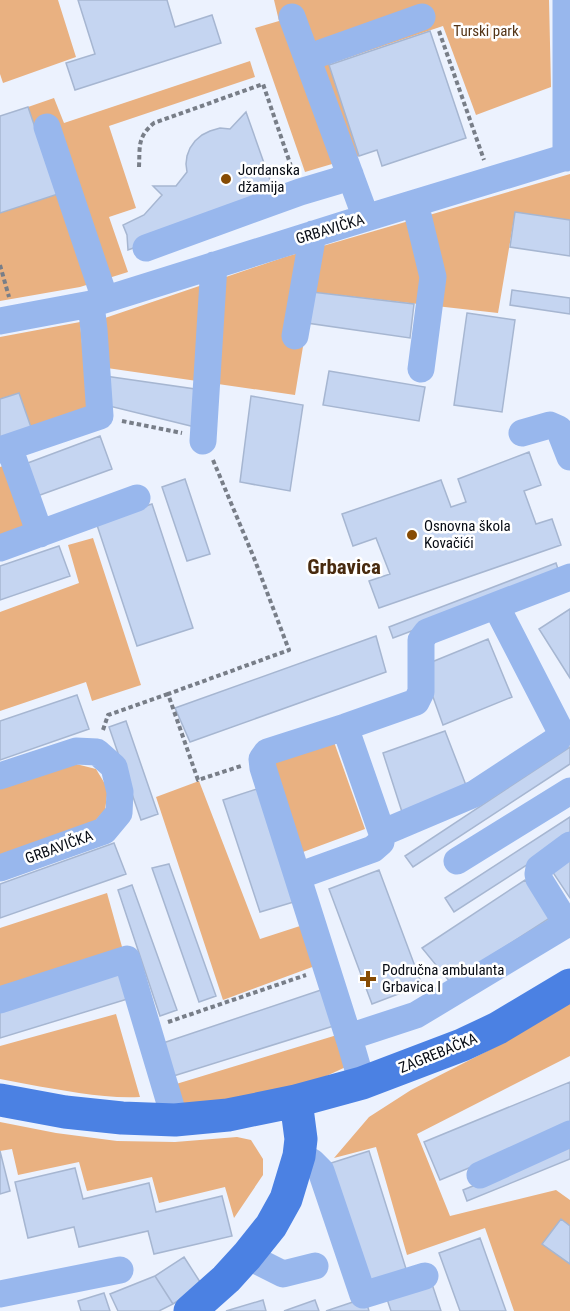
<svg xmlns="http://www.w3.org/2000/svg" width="570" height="1311" viewBox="0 0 570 1311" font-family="'Roboto Condensed',sans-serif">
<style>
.green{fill:#e9b181}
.building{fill:#c5d5f1;stroke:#a6b6d1;stroke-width:1.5}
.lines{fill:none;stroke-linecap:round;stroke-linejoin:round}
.path{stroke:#787e88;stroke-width:4;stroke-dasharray:4.5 3;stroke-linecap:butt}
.minor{stroke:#98b7ed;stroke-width:27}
.major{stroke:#4b81e3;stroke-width:33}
.poi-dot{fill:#864b04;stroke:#fff;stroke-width:2}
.labels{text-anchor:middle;stroke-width:5;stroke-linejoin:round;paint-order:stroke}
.park-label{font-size:15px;fill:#543416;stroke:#fff}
.poi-label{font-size:15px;fill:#070c15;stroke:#fff;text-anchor:start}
.street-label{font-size:15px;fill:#070c15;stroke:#fff}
.district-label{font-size:21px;font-weight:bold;fill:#482a0e;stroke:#fff}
</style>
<rect width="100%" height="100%" fill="#ecf2fe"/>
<path class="green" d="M0 0H58L76 57 3 83 0 74Z
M274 0H549L551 87 476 115 443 26 329 64 359 156 305 172 255 28 279 21Z
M250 61 255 77 109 126 136 208 109 217 128 272 80 287 0 301V213L58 193 28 107 54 98 64 123Z
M570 174V220L515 213 498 313 312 292 295 395 107 368 105 318 285 257Z
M80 322 88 410 32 430 19 393 0 399V337Z
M8 464 30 525 0 536V467Z
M93 538 141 685 92 701 86 682 0 711V612L79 583 68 545Z
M333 739 365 829 303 852 272 760Z
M76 764 96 769 108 789 105 810 94 822 0 855V789Z
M199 781 260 939 300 926 315 966 223 1000 156 797Z
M107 893 124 954 0 990V928Z
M570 1000V1056L417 1134 450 1216 556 1190 570 1200V1311H514L485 1228 407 1255 376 1147 334 1158 369 1117 411 1090 501 1044Z
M116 1014 140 1097C120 1098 100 1096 79 1093 53 1089 26 1084 0 1079V1046Z
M337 1035 350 1065 307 1085 239 1099 191 1104 174 1102 163 1088Z
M0 1122 56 1133 117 1141 175 1142 237 1137 251 1140 263 1159V1175L234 1218 225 1187 159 1203 152 1177 87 1191 79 1162 18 1175 12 1149 0 1151Z"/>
<path class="building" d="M78 0H167L175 27 212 15 221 43 75 90 66 63 95 54Z
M430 31 466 138 382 166 377 150 359 156 329 65Z
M28 107 58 194 0 213V116Z
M246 112 276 197 128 250 127 235 123 225 144 215 162 195 153 186H176L187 172 186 164 187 156 190 148 195 141 202 135 210 131 220 128 230 129Z
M515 212 570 220V256L510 247Z
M512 290 570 298V314L510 305Z
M312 292 414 304 410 338 307 323Z
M467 313 515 320 502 412 454 405Z
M329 371 425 387 419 421 323 405Z
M105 376 202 390 199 428 105 405Z
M19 393 32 430 0 441V399Z
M251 396 303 405 290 491 240 482Z
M100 436 112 469 29 499 17 467Z
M529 452 541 485 524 491 536 524 552 519 561 545 379 608 369 581 390 574 376 538 353 546 342 514 441 480 451 507 466 502 458 479Z
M185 479 210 554 187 561 162 487Z
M152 504 193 628 137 646 96 522Z
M59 546 70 576 0 600V566Z
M556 563 560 575 393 638 389 627Z
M570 609V678L539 629Z
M376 636 386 672 190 742 175 708Z
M488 639 512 697 443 725 422 666Z
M77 695 89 729 0 760V721Z
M126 721 158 814 141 820 109 727Z
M445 731 469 793 403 815 383 753Z
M570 747V764L413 867 405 856Z
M260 788 297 901 260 912 223 800Z
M570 817V837L454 912 445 898Z
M114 843 126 874 0 918V884Z
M570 855V898L550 868Z
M169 864 216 996 199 1002 152 868Z
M379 870 422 985 372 1004 329 889Z
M525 880 553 916 450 982 422 948Z
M132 885 177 1010 160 1016 118 890Z
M125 965 134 997 0 1038V1004Z
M327 988 340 1024 167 1078 157 1045Z
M570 1082V1126L440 1180 424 1142Z
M570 1147V1159L467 1201 463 1190Z
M0 1151 10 1191 0 1194Z
M369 1151 407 1272 365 1285 328 1164Z
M75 1168 83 1199 149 1183 156 1212 222 1196 232 1236 154 1254 148 1231 79 1247 74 1227 28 1238 15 1182Z
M561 1219 570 1226V1264L542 1244Z
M480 1238 506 1311H460L439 1253Z
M184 1257 202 1285 173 1304 155 1276Z
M155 1276 173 1304 159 1311H118L110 1294Z
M431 1281 441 1311H391L386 1296Z
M104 1293 110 1311H81L78 1301Z
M365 1298 369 1311H326Z
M263 1300 266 1311H226Z
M315 1300 319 1311H284Z"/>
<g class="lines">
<path class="path" d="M439 31 484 160
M139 167C140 147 137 137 154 123L263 84 293 172
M0 265 9 297
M122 421 182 433
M213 460 254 558 289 650 168 694 198 780 241 766
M103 730 108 715 168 694
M168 1022 306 975"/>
<path class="minor" d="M292 17 366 218
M307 58 422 17
M47 127 105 299
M566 158V0
M415 203 433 277 421 369
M146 248 300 192 337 181 350 174
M0 321 91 304 346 224 570 156
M295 336 313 234
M522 433 550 425 559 429 570 457
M203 441 214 265
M9 447 40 534
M0 450 100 416 94 330 91 304
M0 548 137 498
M0 776 76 751 97 752 114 767 120 792 119 813 104 831 0 868
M382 833 474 794 558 739 559 728 496 606
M457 861 570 791
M298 876 373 849 381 842 382 833 345 727
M0 1000 127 959 175 1120
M349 1037 416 1015 562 927 565 921 539 879 538 874 539 868 570 845
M362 1083 351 1045 263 768 262 759 267 752 345 727 416 702 421 692V640L427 632 570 577
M299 1156 312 1162 321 1171 363 1295 425 1276
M480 1175 570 1134
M247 1256 283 1274 315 1266
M0 1294 120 1270"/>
<path class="major" d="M0 1100 65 1112 122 1118 175 1120 228 1115 296 1101 362 1083 462 1045 498 1028 570 985
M190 1311 226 1279 247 1256 271 1226 286 1199 299 1156 301 1139 296 1101"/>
</g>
<g class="poi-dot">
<circle cx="226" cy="179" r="6"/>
<circle cx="412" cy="535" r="6"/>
<path d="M365 970h6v6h6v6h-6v6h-6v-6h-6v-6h6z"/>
</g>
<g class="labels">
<g class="park-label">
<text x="486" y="36">Turski park</text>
</g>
<g class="poi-label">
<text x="238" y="175">Jordanska<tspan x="238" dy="17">džamija</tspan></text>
<text x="424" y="531">Osnovna škola<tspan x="424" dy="17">Kovačići</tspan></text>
<text x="382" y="975">Područna ambulanta<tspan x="382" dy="17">Grbavica I</tspan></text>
</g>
<g class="street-label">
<text transform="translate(330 229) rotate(-17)" y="5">GRBAVIČKA</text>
<text transform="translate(59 847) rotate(-20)" y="5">GRBAVIČKA</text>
<text transform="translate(438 1053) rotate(-22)" y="5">ZAGREBAČKA</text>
</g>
<g class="district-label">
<text x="344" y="574">Grbavica</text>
</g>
</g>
</svg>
